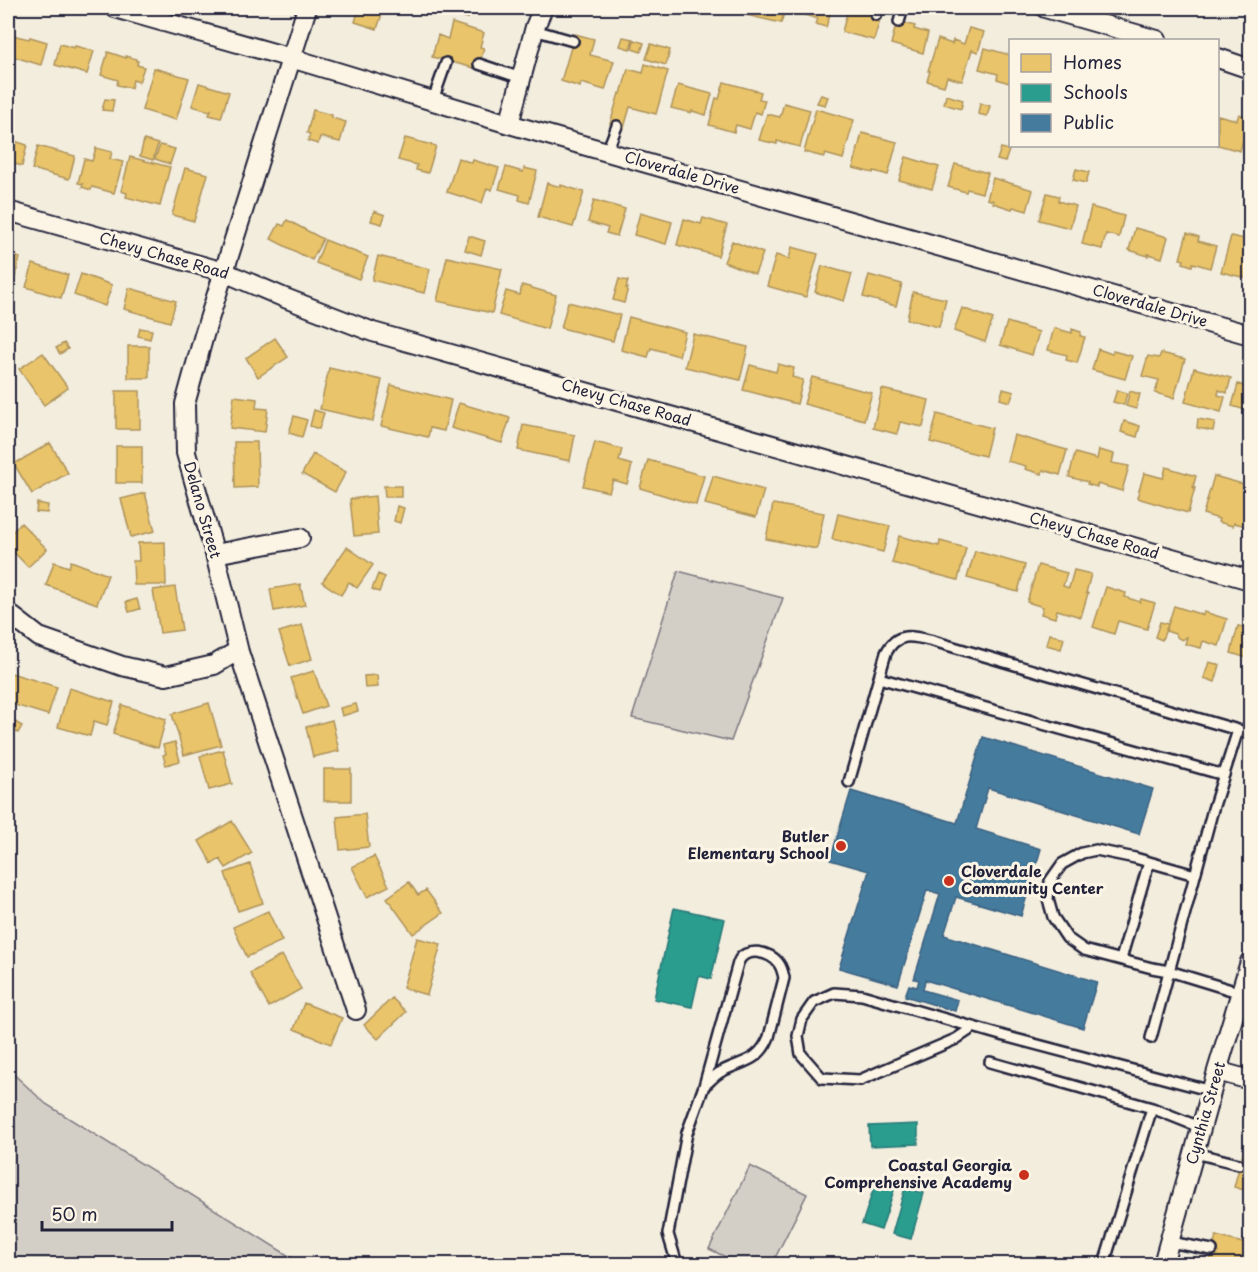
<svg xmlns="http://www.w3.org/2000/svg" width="1258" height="1272" viewBox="0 0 1258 1272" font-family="'Playpen Sans',sans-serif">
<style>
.green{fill:#d4cfc6;stroke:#7b7880;stroke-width:1.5}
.homes{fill:#e9c46a;stroke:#ad935c;stroke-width:1.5}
.schools{fill:#2a9d8f;stroke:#287876;stroke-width:1.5}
.public{fill:#457b9d;stroke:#3a6080;stroke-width:1.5}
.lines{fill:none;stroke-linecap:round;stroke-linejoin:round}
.service-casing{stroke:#22223b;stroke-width:14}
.minor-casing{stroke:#22223b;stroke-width:22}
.service{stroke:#fcf5e5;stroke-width:9}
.minor{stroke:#fcf5e5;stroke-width:18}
.poi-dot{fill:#c8321e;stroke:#fcf5e5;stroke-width:2}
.labels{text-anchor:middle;stroke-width:6;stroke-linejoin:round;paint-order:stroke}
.street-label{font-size:15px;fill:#22223b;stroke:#fcf5e5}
.poi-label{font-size:15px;font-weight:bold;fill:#22223b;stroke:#fcf5e5;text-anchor:end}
</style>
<rect width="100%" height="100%" fill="#f3edde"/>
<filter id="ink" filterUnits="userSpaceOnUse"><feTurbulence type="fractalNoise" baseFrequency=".0167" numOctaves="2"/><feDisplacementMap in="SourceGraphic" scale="12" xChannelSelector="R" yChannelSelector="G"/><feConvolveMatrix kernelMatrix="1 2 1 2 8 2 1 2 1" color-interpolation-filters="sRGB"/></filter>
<g filter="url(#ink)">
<path class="green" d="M678 571 783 598 731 741 632 718Z
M8 1069 46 1104 302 1264H8Z
M750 1166 807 1194 772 1264H740L709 1249Z"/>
<path class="homes" d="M359 8H384L377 29 355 22Z
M456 8H471L468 18 454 14Z
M748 8H792L791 11 785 10 781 23 746 15Z
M799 8H832L826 27 816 24 818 19 798 13Z
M848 9 861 13 862 11 881 16 874 40 842 32Z
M897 21 915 26 914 29 928 33 923 53 891 44Z
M452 23 484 33 480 47 484 48 478 69 432 57 438 35 448 39Z
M969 28 984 32 978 52 972 50 962 81 947 77 944 86 927 81 930 71H928L938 39 952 44 953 40 964 44Z
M575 34 594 39 590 55 614 61 605 90 581 83 580 87 561 81Z
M12 35 29 39 30 37 47 42 41 65 8 55Z
M623 37 633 39 630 49 620 46Z
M634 40 644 43 641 52 632 49Z
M60 44 74 48 75 46 94 51 87 74 55 65Z
M651 44 670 50 666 65 646 59Z
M985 48 1010 55V76L1009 83 997 79 998 74 979 69Z
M108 52 126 58V56L136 59V61H138L137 65 144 67 139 82 133 80 131 88 117 85 118 80 101 75Z
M645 64 668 71 656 114 630 107 624 128 610 124 619 93 621 94 628 69 643 73Z
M154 68 189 78 176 120 142 110Z
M724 82 761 92 759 99 765 100 761 114 755 112 750 129 736 125 734 132 709 125 716 98 719 99Z
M199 83 229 92 221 118 209 115 211 110 209 111 192 106Z
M678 85 712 94 706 115 692 111 691 113 671 108Z
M821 95 828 97 825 105 817 103Z
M946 95 963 100 961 109 944 104Z
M105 99 114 100 112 111 102 110Z
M784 103 810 110 800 147 777 141V144L759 140 767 114 780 117Z
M980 103 990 106 987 116 978 114Z
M816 109 854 120 843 159 825 154 824 157 804 152Z
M313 110 332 115V118L346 122 340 142 320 137 318 144 308 141 310 134 307 133Z
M1239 114 1250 118V142L1243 140 1240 151 1218 145V115L1237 120Z
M862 133 897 142 888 175 874 171 873 173 853 168Z
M405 138 436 146 428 173 416 170 417 165 398 160Z
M8 139 27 145 22 166 8 162Z
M144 140 158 144 153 160 140 156Z
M160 145 175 149 170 164 155 159Z
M38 146 75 156 69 179 32 169Z
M96 148 112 152 110 159 123 162 114 193 92 187 91 190 82 187 83 184 78 183 84 159 92 161Z
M1001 148 1009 150 1005 162 997 160Z
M130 157 170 167 160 206 126 197 127 193 121 191Z
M906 157 939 167 932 189 899 180Z
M458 158 472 163 473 160 499 168 492 190 487 188 482 203 447 192Z
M955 164 988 173 982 193 967 189 966 192 948 187Z
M506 167 523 172 524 168 537 171 529 203 519 200 520 195 499 189Z
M185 168 208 174 194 221 172 215Z
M1076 169 1089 172 1086 183 1073 180Z
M993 178 1033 190 1027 211 1013 207 1012 209 993 203 994 201 987 199Z
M547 183 561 187V185L584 192 573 227 538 217Z
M1047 193 1059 196 1058 201 1076 206 1070 228 1039 220Z
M594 200 625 209 617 236 606 233 608 228 588 222Z
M1091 207 1124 216 1119 237 1106 234 1102 249 1082 244Z
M374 211 385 215 382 224 371 221Z
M640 213 672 222 666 244 634 235Z
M703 218 727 225 718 256 677 245 684 219 701 224Z
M287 220 323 239 312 260 271 239 279 224 284 226Z
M1135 228 1168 237 1162 258 1148 254V256L1129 250Z
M1187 233 1199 237 1198 241 1216 246 1210 268 1193 263 1192 266 1183 263 1184 260 1180 259Z
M469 236 485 241 481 255 465 250Z
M1231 236 1249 240 1246 250 1250 252V279L1221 272Z
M325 240 368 257 359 279 316 263Z
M732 241 763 253 755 274 724 262Z
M792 247 818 254 806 297 767 286 776 255 789 259Z
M8 254 20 258 14 281 8 279Z
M378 256 430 269 424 293 372 280Z
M447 257 502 269 492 313 437 301Z
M33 264 68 275 61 298 26 287Z
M822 266 852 274 844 301 815 292Z
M81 274 112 285 105 306 74 295Z
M869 275 902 284 896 306 863 297Z
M619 279 628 281 626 288H628L624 303 613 300Z
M522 285 556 295 547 329 499 315 506 291 520 295Z
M129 288 176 301 170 322 124 309Z
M913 292 946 299 939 327 907 319Z
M568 302 620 315 613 341 561 328Z
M962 308 993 319 985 342 954 331Z
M629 317 685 332 679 356 651 348 648 357 621 350Z
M1007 322 1039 332 1032 355 1000 345Z
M140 328 152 330 150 339 138 336Z
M1054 328 1072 333V329L1081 332 1080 336 1085 337 1077 363 1066 360 1067 355 1048 350Z
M693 334 748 347 740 380 685 367Z
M275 338 288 357 258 377 246 358Z
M64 343 68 349 60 354 56 348Z
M128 346H149V378H128Z
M1098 349 1112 354 1113 351 1132 356 1125 379 1092 370Z
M43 353 68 388 44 405 19 369Z
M1161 353 1185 359 1174 398 1155 393 1159 380 1142 376 1148 356 1159 358Z
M778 364 794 368 792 377 803 380 797 404 743 390 750 365 776 372Z
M329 368 382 380 373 421 320 409Z
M1194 368 1231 378 1227 393 1219 390 1218 395 1225 397 1221 412 1185 402Z
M812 377 872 393 864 420 804 404Z
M1238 384 1250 388V426L1245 425 1249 411 1232 406Z
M391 385 451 400 444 431 430 428 428 437 381 426Z
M882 389 929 400 923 427 900 422 897 434 873 428Z
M1003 389 1014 392 1010 402 1000 399Z
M1117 390 1127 393 1124 405 1113 402Z
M116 391H140V429H116Z
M1130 391 1140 394 1136 409 1126 406Z
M234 396 257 399 256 408 268 409 265 432 230 428Z
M459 403 510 418 502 443 451 428Z
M314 410 324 413 319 429 310 426Z
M937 414 992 428 985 456 930 442Z
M294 416 307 420 302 437 289 433Z
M1198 419 1215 422 1213 431 1197 428Z
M1124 421 1140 426 1137 437 1121 432Z
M523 425 575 435 570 461 518 450Z
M1014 435 1067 450 1060 475 1043 470 1042 474 1025 469 1026 466 1007 461Z
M234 442H257L258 487 235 488Z
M595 442 622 449 619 461 632 465 627 484 613 480 609 492 583 486Z
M50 443 68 473 32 494 14 464Z
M116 446H142V483H116Z
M1099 450 1114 454 1112 463 1129 466 1122 491 1097 484V487L1087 484 1088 482 1069 477 1075 453 1097 459Z
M313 454 346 472 335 492 302 474Z
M648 460 704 476 696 505 640 488Z
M1166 467 1196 476 1193 487 1195 488 1188 513 1137 498 1144 473 1163 478Z
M713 476 764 490 756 517 705 504Z
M1214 476 1250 486V527L1234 523 1233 526 1218 522 1219 519 1203 514Z
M384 486H401V497H385Z
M145 493 155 531 131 537 121 499Z
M375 496 378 534 354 536 350 499Z
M37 503 48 505 47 513 36 512Z
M773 504 824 513 817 549 766 539Z
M397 506 404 508 400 523 394 521Z
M838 514 890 526 883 552 832 539Z
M21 523 47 549 28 567 8 546V536Z
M899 536 939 546 940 541 966 548 958 580 892 563Z
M165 542 166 585H134L133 561H139L138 543Z
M347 547 373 565 357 588 349 582 341 595 322 582Z
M975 551 1025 565 1018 592 967 578Z
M71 561 108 575 97 604 46 585 54 562 69 567Z
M1038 565 1067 573 1063 586 1069 588 1074 570 1091 574 1086 593H1088L1081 617 1057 610 1055 618 1041 614 1043 607 1027 602Z
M378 574 385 577 379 592 372 589Z
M300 584 305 605 274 611 270 589Z
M175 587 182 630 160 633 153 590Z
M1106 587 1126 593 1125 597 1140 602 1141 599 1155 603 1147 629 1118 621 1114 634 1093 627Z
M137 599 140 609 129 612 126 602Z
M1174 606 1203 615 1204 612 1227 619 1219 646 1203 641 1201 648 1185 644 1187 637 1182 640 1178 638 1175 634 1166 631Z
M1160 622 1168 624 1162 640 1155 637Z
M302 625 312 659 290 666 279 632Z
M1248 625 1250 626V659L1231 653 1238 626 1247 628Z
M1049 634 1064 638 1061 649 1046 645Z
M1209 662 1220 665 1215 682 1204 678Z
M314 671 326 706 303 714 291 678Z
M11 673 57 687 48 715 8 703V684Z
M377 675 378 687 365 688 364 676Z
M69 688 114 702 107 725 94 721 90 736 58 727Z
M209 703 221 745 184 755 172 714Z
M356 704 358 711 342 716 340 708Z
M122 705 166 719 158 748 113 734Z
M10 719 22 726 18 733 8 727Z
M332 720 339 751 313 757 306 727Z
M175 742 180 761 166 765 163 755 166 754 163 745Z
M223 750 232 784 209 790 200 756Z
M324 769H351V801H324Z
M365 814 369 847 340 850 337 817Z
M232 821 252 853 226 868 220 859 212 864 199 841Z
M374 856 389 886 367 897 352 867Z
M250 864 263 903 238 911 225 873Z
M409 882 418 895 426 890 443 913 413 934 387 898Z
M268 911 282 941 247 957 233 927Z
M417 938 441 944 427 995 403 988Z
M282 955 301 989 269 1007 250 973Z
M392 998 406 1012 378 1039 364 1025Z
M304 1003 342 1018 331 1044 294 1029Z
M1249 1130 1250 1131V1192L1234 1187Z
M1245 1234 1250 1236V1264H1216L1209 1263 1216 1236 1243 1243Z"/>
<path class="schools" d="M674 908 725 919 711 979 699 976 692 1007 654 999Z
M918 1124V1144L870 1146 869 1126Z
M877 1178 896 1184 881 1230 862 1224Z
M905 1188 924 1193 911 1239 892 1234Z"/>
<path class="public" d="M983 737 1153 789 1139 834 988 788 976 829 1041 849 1021 916 956 897 944 935 1097 982 1083 1028 925 980 923 990 958 1000 955 1011 905 996 909 985 917 987 919 980 914 979 940 894 927 890 898 985 839 968 869 871 830 860 851 791 957 823Z"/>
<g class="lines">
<defs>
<path id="service" d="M876 15 878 8
M899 22 903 8
M534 30 573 41
M479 64 521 78
M433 100 446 63
M607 151 617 126
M879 678 1224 775
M849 782 886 653C897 631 913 636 933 641L1238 730
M1195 875 1135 858 1096 850 1082 853 1062 864 1050 881 1048 899 1053 917 1067 938 1084 950 1152 968 1169 971 1241 993
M1121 959 1149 862
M974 1027 956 1039 860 1080 822 1078 801 1054 798 1036 802 1019 814 1002 834 993 862 995 1004 1036 1212 1091
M1151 1038 1213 809 1238 730 1250 733
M990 1062 1152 1108 1202 1128
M1195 1153 1239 1164
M1170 1242 1212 1250
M677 1264 668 1234 687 1133 704 1086 738 963C744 946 771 951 779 964 782 968 783 973 784 978L769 1037C758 1064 739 1061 719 1073 713 1077 709 1082 704 1086
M1104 1264 1152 1108"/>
<path id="minor" d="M115 8 291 58 509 124 1250 335
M307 8 204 335 185 404 186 453 215 554 239 652 356 1010
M1045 8 1157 40
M1218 58 1250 69
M509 124 535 27 543 8
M8 211 224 272 285 298 373 332 1250 580
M215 554 300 538
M8 613 39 637 122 666 166 676 214 665 234 653 239 652
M1217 1071 1250 1080
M1163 1264 1217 1071 1250 962"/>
</defs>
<use href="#service" class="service-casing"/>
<use href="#minor" class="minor-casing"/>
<use href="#service" class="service"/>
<use href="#minor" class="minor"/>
</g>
</g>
<g class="poi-dot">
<circle cx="841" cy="846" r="6"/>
<circle cx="949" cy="881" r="6"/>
<circle cx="1024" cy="1175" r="6"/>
</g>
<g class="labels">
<g class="street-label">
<text transform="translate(682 173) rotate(16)" y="5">Cloverdale Drive</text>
<text transform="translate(164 256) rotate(16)" y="5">Chevy Chase Road</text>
<text transform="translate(1150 306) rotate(16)" y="5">Cloverdale Drive</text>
<text transform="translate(626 403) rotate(16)" y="5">Chevy Chase Road</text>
<text transform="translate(202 510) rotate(74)" y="5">Delano Street</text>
<text transform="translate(1094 536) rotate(16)" y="5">Chevy Chase Road</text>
<text transform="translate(1206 1113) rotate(-74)" y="5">Cynthia Street</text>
</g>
<g class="poi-label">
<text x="829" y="842">Butler<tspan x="829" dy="17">Elementary School</tspan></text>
<text x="961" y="877" text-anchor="start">Cloverdale<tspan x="961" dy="17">Community Center</tspan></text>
<text x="1012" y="1171">Coastal Georgia<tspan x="1012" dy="17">Comprehensive Academy</tspan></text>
</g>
</g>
<rect width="1258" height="1272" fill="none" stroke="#fcf5e5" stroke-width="30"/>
<rect x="15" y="15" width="1228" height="1242" fill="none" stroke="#22223b" stroke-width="2" filter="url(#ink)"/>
<rect x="1009" y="39" width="210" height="108" fill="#fcf5e5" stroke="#a5a1a1" stroke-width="1.5"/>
<rect x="1021" y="54" width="30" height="18" fill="#e9c46a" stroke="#a5a1a1" stroke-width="1.5"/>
<text x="1063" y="69" font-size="18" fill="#22223b">Homes</text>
<rect x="1021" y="84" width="30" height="18" fill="#2a9d8f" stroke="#a5a1a1" stroke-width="1.5"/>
<text x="1063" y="99" font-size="18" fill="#22223b">Schools</text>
<rect x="1021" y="114" width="30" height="18" fill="#457b9d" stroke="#a5a1a1" stroke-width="1.5"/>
<text x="1063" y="129" font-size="18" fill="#22223b">Public</text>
<path d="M42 1221v9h130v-9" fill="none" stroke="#22223b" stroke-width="3"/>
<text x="51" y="1221" font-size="18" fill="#22223b" stroke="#fcf5e5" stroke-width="4.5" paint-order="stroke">50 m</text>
</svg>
